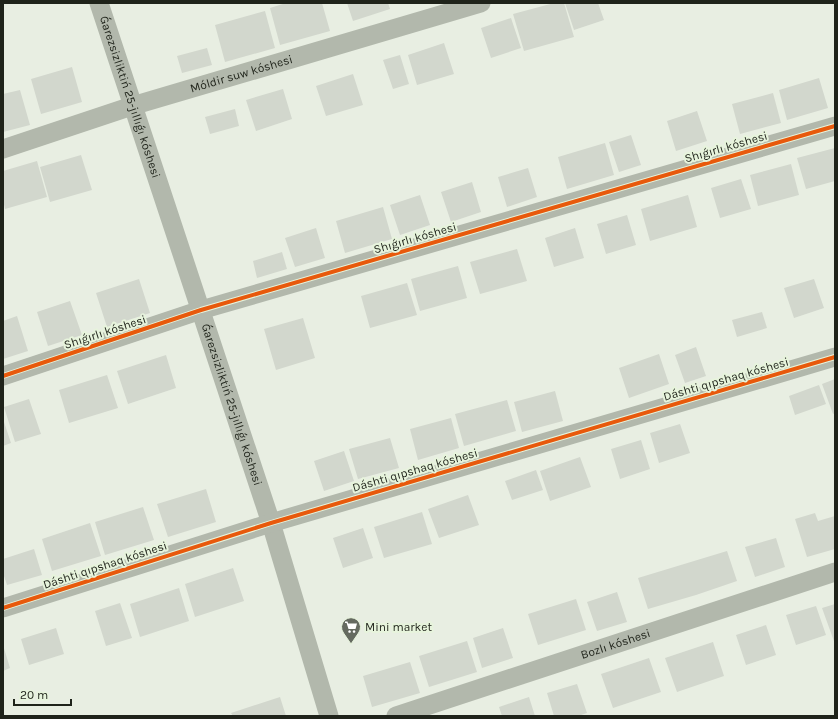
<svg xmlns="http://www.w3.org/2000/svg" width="838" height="719" viewBox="0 0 838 719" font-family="Karla,sans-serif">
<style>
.building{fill:#d2d7cd}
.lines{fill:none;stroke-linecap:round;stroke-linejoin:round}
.street{stroke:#b2b8ac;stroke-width:19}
.cycleway-casing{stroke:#e7f4dc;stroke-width:6}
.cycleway{stroke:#e8590c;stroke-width:4}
.labels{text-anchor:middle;stroke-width:4;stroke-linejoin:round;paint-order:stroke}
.street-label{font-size:12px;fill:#1f231a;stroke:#e7f4dc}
.poi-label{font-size:12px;fill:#1f231a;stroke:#e7f4dc;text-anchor:start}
</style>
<rect width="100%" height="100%" fill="#e8eee2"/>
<path class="building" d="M286 3H322L330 31 280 45 270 8Z
M347 3H388L390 9 353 21Z
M554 3H564L574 37 524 51 513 14Z
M565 3H598L604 20 574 30Z
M265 11 275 48 225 62 215 25Z
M511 18 521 48 491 58 481 28Z
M444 43 454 74 417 85 408 55Z
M207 48 212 65 182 73 177 56Z
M400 55 409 84 393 89 383 60Z
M72 67 82 102 41 114 31 79Z
M353 74 363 105 326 116 316 86Z
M819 78 828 108 787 120 779 90Z
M283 89 292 119 256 131 246 100Z
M20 90 30 125 3 132V94Z
M773 93 781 123 740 134 732 104Z
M235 109 239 126 210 134 205 117Z
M697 111 707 141 676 151 667 121Z
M631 135 641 165 619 172 609 142Z
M605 143 614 175 567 189 558 157Z
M835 148V181L806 189 797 158Z
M81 155 92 190 50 202 40 167Z
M37 161 47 197 5 209 3 200V171Z
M791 164 799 195 758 206 750 175Z
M528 168 537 197 507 207 498 177Z
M741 179 751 209 720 218 711 188Z
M472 182 481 212 451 222 441 192Z
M420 195 430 225 400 235 390 205Z
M688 195 697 227 650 241 641 209Z
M383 207 392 239 345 253 336 221Z
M627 215 636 245 606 254 597 224Z
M316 228 325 258 295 267 285 238Z
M575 228 584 258 554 267 545 238Z
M517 249 527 281 480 294 470 262Z
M282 252 287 269 257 278 253 261Z
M458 266 467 298 420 311 411 279Z
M139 279 150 313 107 327 96 293Z
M814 279 824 308 794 318 784 288Z
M407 283 417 315 370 328 361 296Z
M70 301 82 335 48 346 37 312Z
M762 312 767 328 737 337 732 320Z
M17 316 28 351 3 359V321Z
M303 318 315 358 276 370 264 329Z
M696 347 706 376 685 383 675 355Z
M659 354 669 384 629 398 619 368Z
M166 355 176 388 128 404 117 371Z
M107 375 118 408 69 423 59 390Z
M835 379V413L833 414 822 384Z
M819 385 826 404 795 415 789 396Z
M555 391 563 421 522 432 514 402Z
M29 399 41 434 15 442 4 407Z
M507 400 516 431 464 446 455 414Z
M451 418 459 448 418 460 410 429Z
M3 419 11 443 3 446Z
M680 424 690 453 659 463 650 433Z
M390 438 399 468 358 479 349 449Z
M641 440 650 469 620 479 611 449Z
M344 451 354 481 324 491 314 461Z
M580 457 591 487 550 501 540 471Z
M536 470 543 490 512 500 505 481Z
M206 489 216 522 168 537 157 504Z
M468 495 479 525 439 538 428 509Z
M143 507 154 540 105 555 95 522Z
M422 512 432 544 384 558 374 527Z
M815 513 818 521 835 516V549L807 557 795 519Z
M90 523 101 556 52 571 42 539Z
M363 528 373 558 343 568 333 538Z
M776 538 785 567 755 577 745 547Z
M34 549 42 575 7 585 3 573V559Z
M727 551 737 581 696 595 694 586 696 595 648 609 638 578Z
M233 568 244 601 195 617 185 584Z
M179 588 189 621 140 637 130 604Z
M617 592 627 622 597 631 587 602Z
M576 599 586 630 538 645 528 614Z
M120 603 132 638 106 646 95 611Z
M835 604V644L822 608Z
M816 606 826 635 796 645 786 615Z
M766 625 776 655 746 665 736 635Z
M56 628 64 654 29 665 21 639Z
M503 628 513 658 482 668 473 638Z
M467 641 477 672 429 687 419 656Z
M713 642 724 676 677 692 665 658Z
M3 645 10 668 3 671Z
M649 658 661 692 613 708 601 674Z
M410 662 420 693 372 707 363 676Z
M577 684 587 713 578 716H554L547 693Z
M280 697 286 716H233L231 713Z
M529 697 535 716H502L499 707Z"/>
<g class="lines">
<g class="street">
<path id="s1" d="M99 3 271 523 329 716"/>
<path id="s2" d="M3 149 132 106 481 3"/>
<path d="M3 376 201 310 835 126"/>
<path d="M3 608 271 523 835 357"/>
<path id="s3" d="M396 716 835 572"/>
</g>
<defs>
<path id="cycleway" d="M3 376 201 310 835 126
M3 608 271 523 835 357"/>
</defs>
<use href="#cycleway" class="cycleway-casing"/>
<use href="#cycleway" class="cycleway"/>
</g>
<defs>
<symbol id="supermarket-pin" viewBox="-11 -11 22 30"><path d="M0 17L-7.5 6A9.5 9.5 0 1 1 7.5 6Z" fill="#656a60" stroke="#e7f4dc"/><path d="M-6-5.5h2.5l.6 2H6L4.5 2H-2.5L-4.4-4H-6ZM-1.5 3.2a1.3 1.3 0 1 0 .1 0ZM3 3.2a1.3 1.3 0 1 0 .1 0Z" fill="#fff"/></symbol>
</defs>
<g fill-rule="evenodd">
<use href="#supermarket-pin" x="340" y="616" width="22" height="30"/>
</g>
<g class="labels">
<g class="street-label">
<text dy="4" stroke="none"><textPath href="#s2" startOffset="250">Móldir suw kóshesi</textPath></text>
<text dy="4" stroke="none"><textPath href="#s1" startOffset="99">Ǵarezsizliktiń 25-jıllıǵı kóshesi</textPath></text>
<text transform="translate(726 147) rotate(-16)" y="4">Shıǵırlı kóshesi</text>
<text transform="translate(415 238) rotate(-16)" y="4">Shıǵırlı kóshesi</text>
<text transform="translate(105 332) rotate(-18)" y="4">Shıǵırlı kóshesi</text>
<text transform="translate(726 379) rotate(-16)" y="4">Dáshti qıpshaq kóshesi</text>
<text dy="4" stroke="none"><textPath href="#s1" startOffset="423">Ǵarezsizliktiń 25-jıllıǵı kóshesi</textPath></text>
<text transform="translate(415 470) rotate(-16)" y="4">Dáshti qıpshaq kóshesi</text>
<text transform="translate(105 565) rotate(-18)" y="4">Dáshti qıpshaq kóshesi</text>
<text dy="4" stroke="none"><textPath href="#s3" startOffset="231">Bozlı kóshesi</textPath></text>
</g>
<g class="poi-label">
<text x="365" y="631">Mini market</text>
</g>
</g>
<rect width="838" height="719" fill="none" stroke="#1f231a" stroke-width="8"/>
<path d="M14 699v6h57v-6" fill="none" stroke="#1f231a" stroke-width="2"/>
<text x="20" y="699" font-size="12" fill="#1f231a" stroke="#e7f4dc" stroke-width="3" paint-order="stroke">20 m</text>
</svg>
